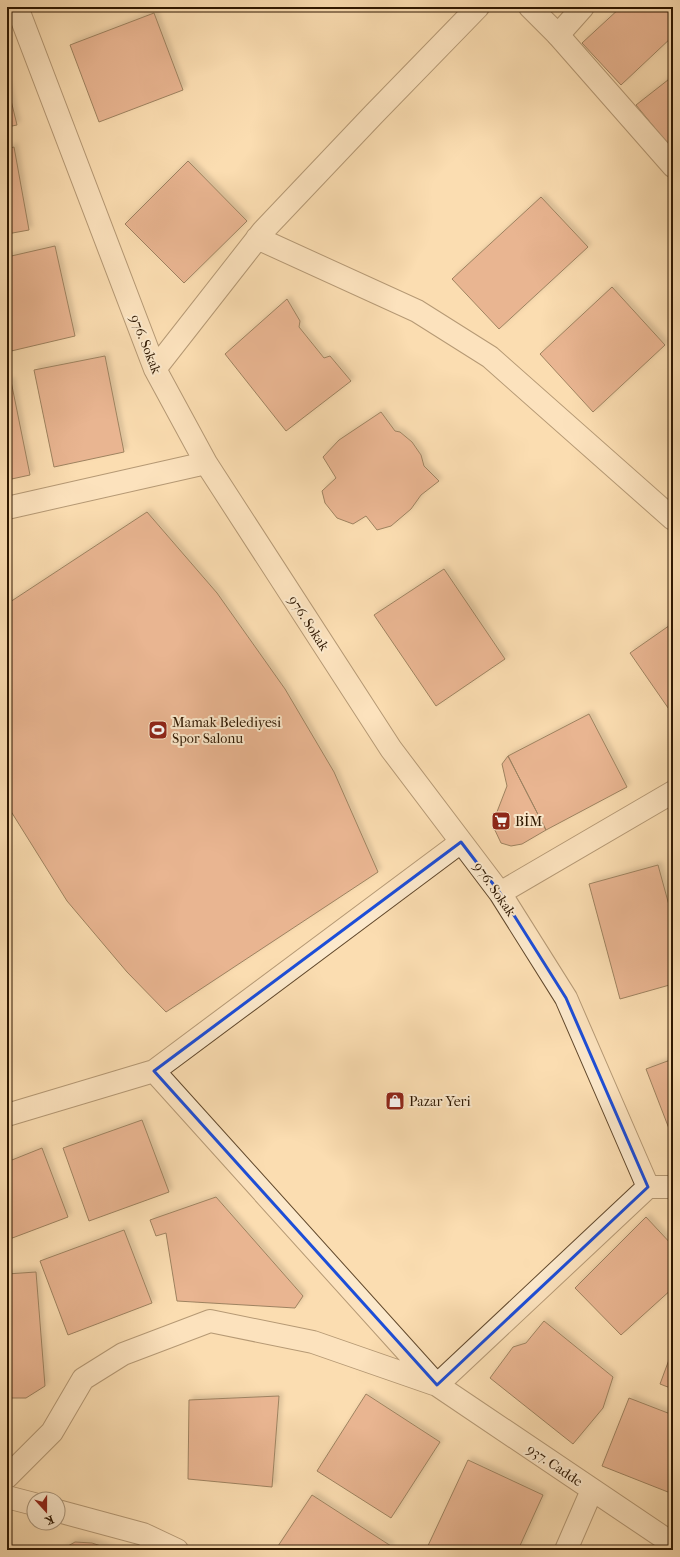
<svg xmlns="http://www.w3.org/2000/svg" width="680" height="1557" viewBox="0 0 680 1557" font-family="'IM FELL French Canon',serif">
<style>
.building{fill:#d3866c;stroke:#2e1700;filter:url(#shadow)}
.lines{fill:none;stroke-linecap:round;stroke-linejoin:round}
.minor-casing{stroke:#61482c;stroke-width:24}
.tertiary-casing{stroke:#61482c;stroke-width:24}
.minor{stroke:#fce9cc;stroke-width:22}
.tertiary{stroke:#fce9cc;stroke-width:22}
.marked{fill:none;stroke:#1d4ed8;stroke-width:3;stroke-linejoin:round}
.labels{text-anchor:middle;stroke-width:4;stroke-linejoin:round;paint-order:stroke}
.street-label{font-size:14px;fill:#2e1700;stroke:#fce9cc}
.poi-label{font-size:14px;fill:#2e1700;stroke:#fce9cc;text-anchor:start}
</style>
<defs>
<filter id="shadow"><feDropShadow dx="3.5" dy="-3.5" stdDeviation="2" flood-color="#0004"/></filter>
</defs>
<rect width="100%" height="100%" fill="#fbddb1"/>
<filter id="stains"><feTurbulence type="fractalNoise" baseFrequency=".005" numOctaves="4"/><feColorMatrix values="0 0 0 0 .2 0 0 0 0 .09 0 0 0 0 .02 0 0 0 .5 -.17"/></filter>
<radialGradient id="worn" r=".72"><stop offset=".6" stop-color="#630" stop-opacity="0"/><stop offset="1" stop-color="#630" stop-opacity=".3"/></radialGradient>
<path class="building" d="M621 7H673V36L621 85 582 43Z
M154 13 183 90 99 122 70 45Z
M673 76V150L636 105Z
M7 84 17 125 7 127Z
M14 147 29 230 7 234V149Z
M188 161 247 221 184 283 125 224Z
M541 197 588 247 499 329 452 279Z
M55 246 75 336 7 352V257Z
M612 287 665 345 593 412 540 354Z
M287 299 300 321 299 327 324 358 330 356 351 381 286 431 225 354Z
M105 356 124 452 54 467 34 370Z
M11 381 30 475 7 480V382Z
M381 412 395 431 400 432 412 442 421 455 424 466 439 481 421 495 411 509 391 526 377 530 366 516 353 524 337 518 325 503 322 491 336 478 323 457 339 440Z
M147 512 217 593 285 689 334 772 378 872 166 1012 127 972 67 901 7 805V604Z
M444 569 505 659 436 706 374 615Z
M673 623V715L630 653Z
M589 714 627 787 546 830 508 756Z
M508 756 546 830 522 844 511 846 501 843 493 826 495 817 507 786 502 764Z
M658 865 673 920V984L620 999 589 884Z
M673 1059V1139L646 1069Z
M142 1120 169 1192 89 1221 63 1148Z
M42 1148 68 1217 7 1240V1162Z
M216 1197 303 1296 295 1308 177 1301 166 1233 156 1236 150 1220Z
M646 1217 673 1246V1288L621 1335 575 1288Z
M124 1230 152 1303 68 1335 40 1261Z
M36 1272 45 1386 26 1398H7V1274Z
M544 1321 613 1377 603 1408 573 1444 490 1378 513 1347 526 1343Z
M673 1349V1389L660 1384Z
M366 1394 440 1442 391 1518 317 1471Z
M279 1396 272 1487 188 1479 189 1400Z
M629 1398 673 1415V1494L602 1466Z
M468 1460 543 1495 518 1550H426Z
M312 1495 391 1546 389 1550H283L278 1546Z
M75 1542 92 1543 113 1550H61Z"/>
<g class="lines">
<defs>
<path id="minor" d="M17 7 155 369 206 463 391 749 500 893 566 998 648 1187
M558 35 583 7
M257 238 417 311 490 357 673 519
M155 369 263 231 373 115 478 7
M7 508 206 463
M500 893 673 792
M154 1071 437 1385 673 1544
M7 1115 154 1071 461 842
M648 1187H673
M437 1385 648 1187
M7 1477 52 1432 83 1379 123 1354 210 1321 313 1342 434 1384
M7 1497 34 1504
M58 1511 143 1534 177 1550
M566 1550 592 1490"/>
<path id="tertiary" d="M530 7 558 35 673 166"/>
</defs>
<use href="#minor" class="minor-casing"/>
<use href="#tertiary" class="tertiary-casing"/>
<use href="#minor" class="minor"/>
<use href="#tertiary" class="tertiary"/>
</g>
<path d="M0 0H680V1557H0ZM461 842 500 893 566 998 648 1187 437 1385 154 1071Z" fill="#fbddb1" fill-opacity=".55" fill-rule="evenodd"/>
<path class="marked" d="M461 842 500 893 566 998 648 1187 437 1385 154 1071Z"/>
<defs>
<symbol id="stadium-square" viewBox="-11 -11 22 22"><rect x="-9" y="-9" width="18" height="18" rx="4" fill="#8f2418" stroke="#fce9cc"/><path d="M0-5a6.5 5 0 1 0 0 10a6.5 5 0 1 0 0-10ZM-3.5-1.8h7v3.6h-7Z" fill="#fff"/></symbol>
<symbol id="supermarket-square" viewBox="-11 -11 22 22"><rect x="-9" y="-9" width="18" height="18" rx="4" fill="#8f2418" stroke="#fce9cc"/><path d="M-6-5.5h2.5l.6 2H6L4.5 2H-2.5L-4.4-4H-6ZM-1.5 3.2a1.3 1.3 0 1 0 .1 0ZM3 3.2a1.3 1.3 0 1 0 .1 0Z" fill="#fff"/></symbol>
<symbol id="shop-square" viewBox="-11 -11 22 22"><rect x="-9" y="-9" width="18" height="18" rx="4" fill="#8f2418" stroke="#fce9cc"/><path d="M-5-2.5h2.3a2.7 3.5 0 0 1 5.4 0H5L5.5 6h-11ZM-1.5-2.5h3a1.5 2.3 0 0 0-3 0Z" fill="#fff"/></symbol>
</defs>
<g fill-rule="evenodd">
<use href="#stadium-square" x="147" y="719" width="22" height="22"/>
<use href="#supermarket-square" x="490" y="810" width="22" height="22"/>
<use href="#shop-square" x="384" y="1090" width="22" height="22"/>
</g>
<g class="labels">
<g class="street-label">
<text transform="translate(146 344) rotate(68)" y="5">976. Sokak</text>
<text transform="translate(309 623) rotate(57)" y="5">976. Sokak</text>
<text transform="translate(495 889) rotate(55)" y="5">976. Sokak</text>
<text transform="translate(555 1465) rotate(34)" y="5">937. Cadde</text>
</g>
<g class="poi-label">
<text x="172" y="727">Mamak Belediyesi<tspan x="172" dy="16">Spor Salonu</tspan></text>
<text x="515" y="826">BİM</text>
<text x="409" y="1106">Pazar Yeri</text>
</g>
</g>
<rect width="680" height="1557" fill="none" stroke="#fbddb1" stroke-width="24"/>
<rect x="8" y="8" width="664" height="1541" fill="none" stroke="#2e1700" stroke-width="2"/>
<rect x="12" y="12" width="656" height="1533" fill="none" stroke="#2e1700"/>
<g transform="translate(46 1511) rotate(159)"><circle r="19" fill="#fce9cc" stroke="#aa957a"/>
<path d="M0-3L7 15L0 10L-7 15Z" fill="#8f2418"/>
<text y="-6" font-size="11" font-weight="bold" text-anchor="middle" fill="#2e1700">K</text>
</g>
<rect width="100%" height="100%" filter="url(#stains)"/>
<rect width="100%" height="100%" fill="url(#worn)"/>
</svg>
